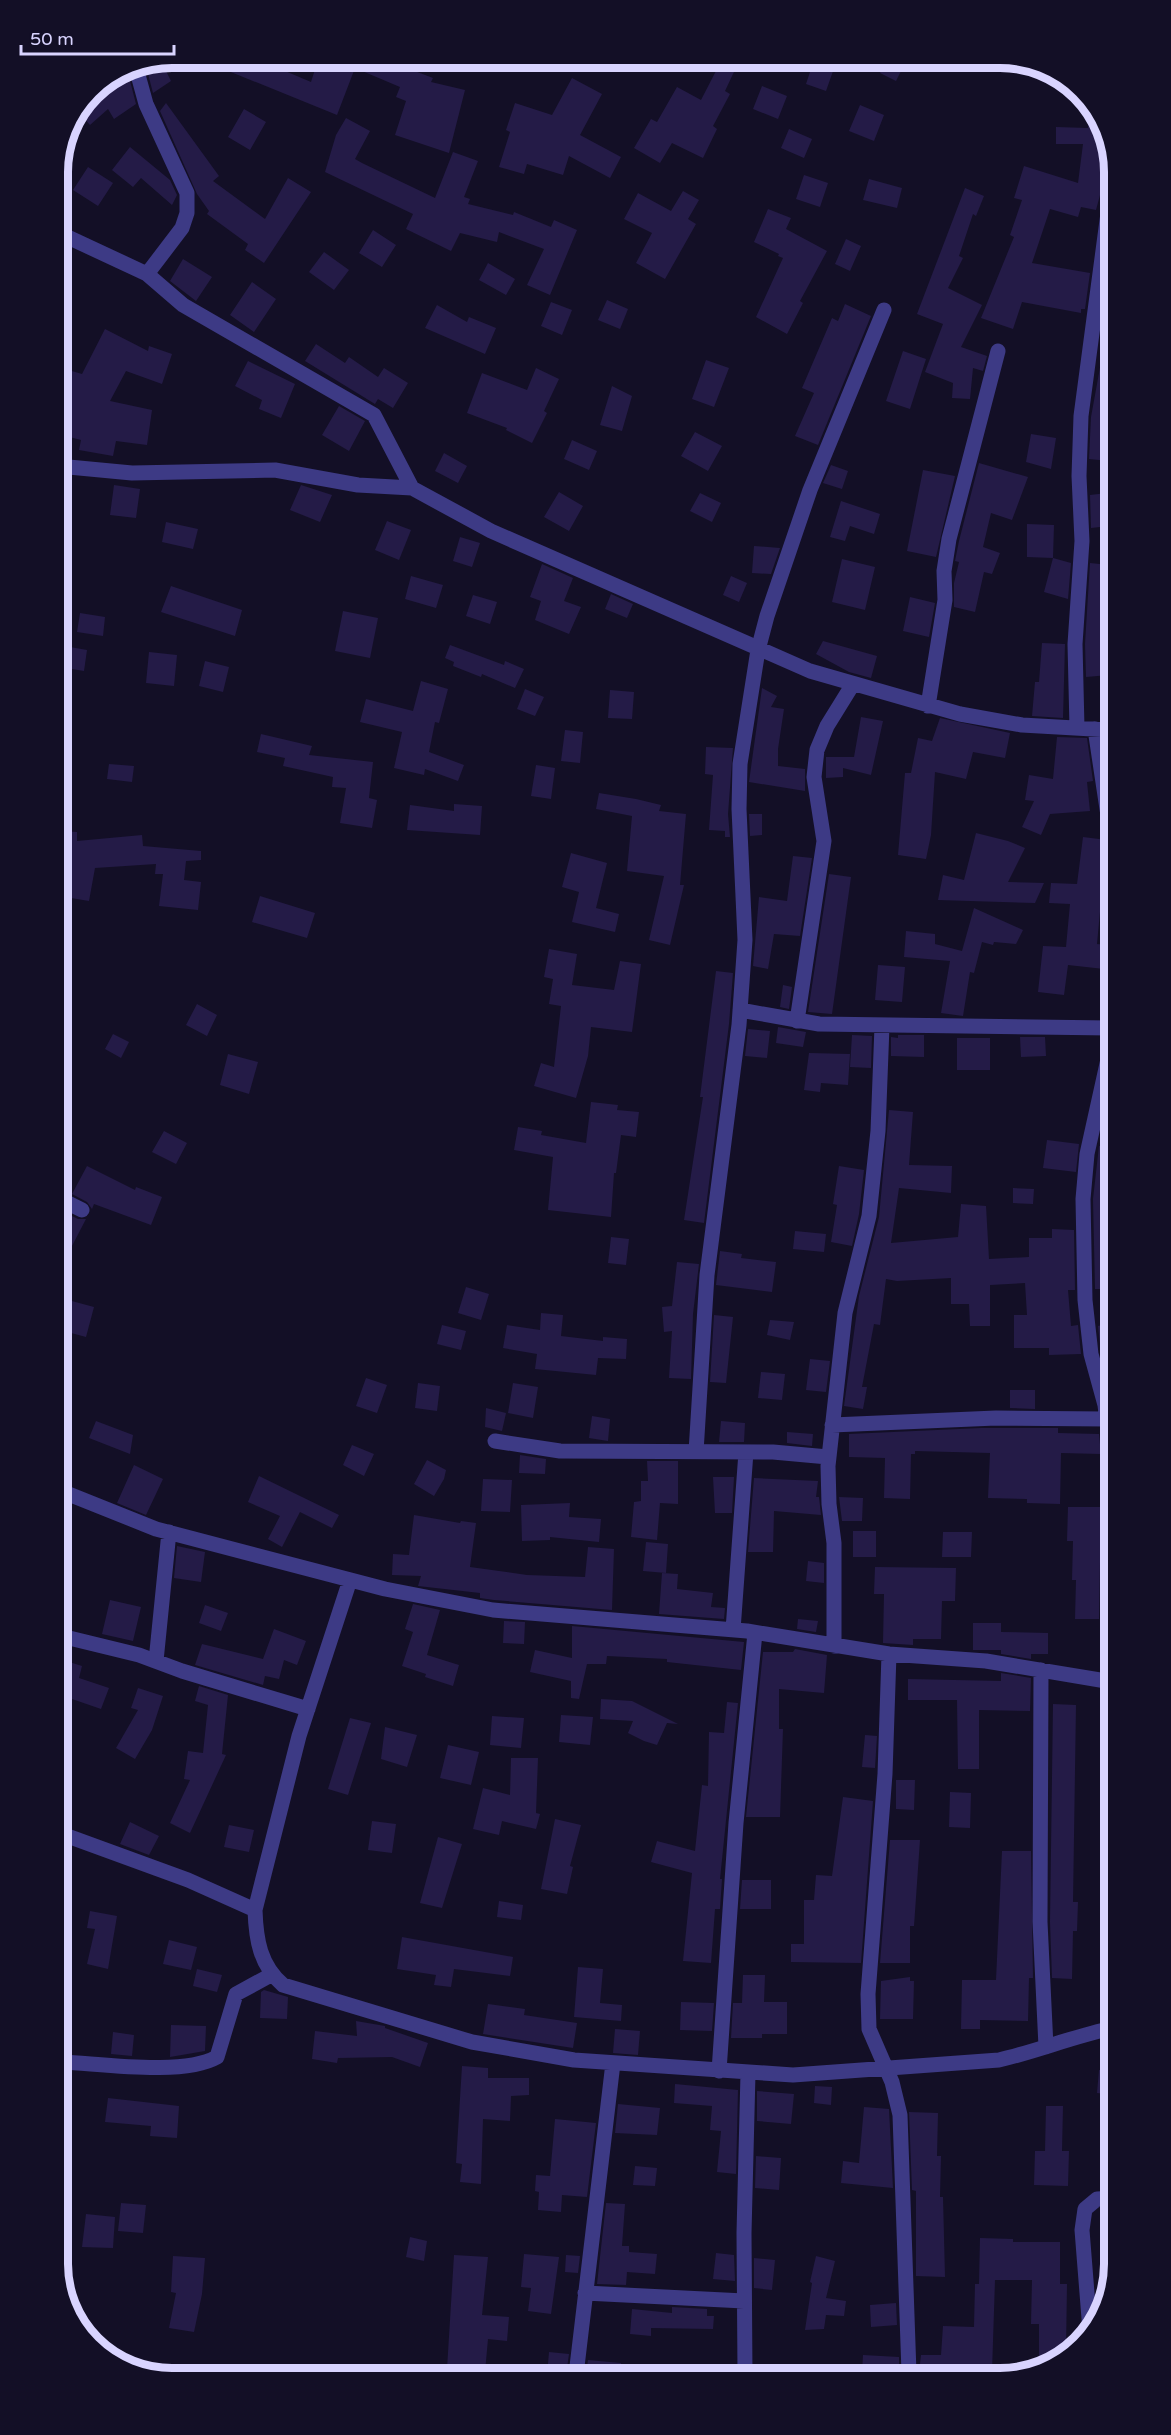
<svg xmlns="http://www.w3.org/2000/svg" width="1171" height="2435" viewBox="0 0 1171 2435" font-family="'Varela Round',sans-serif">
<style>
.building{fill:#241b47}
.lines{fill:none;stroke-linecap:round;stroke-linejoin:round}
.minor{stroke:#3d3a85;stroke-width:15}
.rim{fill:none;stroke:#d9d4ff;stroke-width:8}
</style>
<rect width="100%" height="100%" fill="#130f26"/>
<path class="building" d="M194 57H248L276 71 278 68 311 82 319 57H378L433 78 431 82 465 90 449 153 395 135 406 101 396 97 400 87 355 68 337 115Z
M691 57H741L725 91 730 94 713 126 717 129 703 158 672 143 660 163 634 148 651 119 657 122 677 87 701 100 717 69Z
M815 57H838L826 91 806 84Z
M888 57H908L896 81 880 73Z
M160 59 171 81 153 93 145 62Z
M129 77 136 104 114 119 108 109 90 125 80 114 88 95 93 101Z
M572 78 602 94 580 135 621 157 610 178 569 156 563 175 527 164 524 174 499 167 510 132 506 130 515 103 552 115Z
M762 86 787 96 778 119 753 109Z
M166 103 219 176 213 181 265 219 288 178 311 192 264 263 245 250 248 244 207 214 209 211 197 194 160 111Z
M860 105 884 115 874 141 849 131Z
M1088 107 1108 134 1107 184H1103L1096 210 1081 207 1078 217 1050 209 1032 263 1090 273 1085 309H1081V313L1022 302 1013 329 981 318 1014 237 1010 235 1022 200 1014 198 1024 166 1078 183 1083 144H1056V127L1088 128Z
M244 109 266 122 250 150 228 137Z
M346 118 370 131 355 159 362 163 435 198 453 152 478 161 464 197 470 199 468 204 513 215 514 212 551 227 554 220 577 230 550 295 527 285 544 249 499 232 497 242 460 233 451 251 406 229 413 214 325 172 336 135Z
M789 129 812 139 804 158 781 148Z
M130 147 170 180 177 195 172 205 141 178 133 187 112 170Z
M88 167 113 183 98 206 73 190Z
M804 175 828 183 820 207 796 199Z
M869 179 902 188 897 208 863 200Z
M965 188 984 196 976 216 973 214 959 256 963 258 948 288 982 305 961 347 987 356 983 371 973 368 970 399 952 398 953 383 925 372 943 324 917 314Z
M683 191 699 200 688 219 696 224 665 279 636 263 652 233 624 219 638 193 671 211Z
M768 209 791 218 786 229 827 251 800 301 803 303 787 334 756 317 783 258 778 256 779 254 754 242Z
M373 230 396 245 382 267 359 253Z
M846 239 861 246 850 271 835 264Z
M324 252 349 270 334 290 309 272Z
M183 259 212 277 196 301 170 281Z
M488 263 515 279 506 295 479 280Z
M252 282 276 299 254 332 230 315Z
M607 300 628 309 620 329 598 320Z
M551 302 572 310 562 335 541 326Z
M845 304 871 316 818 445 795 436 814 393 802 388 832 318 838 321Z
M437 305 467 322 469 317 496 328 485 354 425 328Z
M105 329 148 351 149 346 172 354 162 384 126 371 110 401 152 410 147 445 116 441 113 456 79 450 81 440 58 434V367L82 374Z
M316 344 345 363 349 357 378 377 384 368 408 383 393 408 378 399 375 404 305 361Z
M903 351 926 359 910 409 886 401Z
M706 360 729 368 714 407 692 399Z
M248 361 295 384 281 418 259 409 262 400 235 386Z
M1101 362 1108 363 1109 461 1089 459 1091 417Z
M536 368 559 379 544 411 547 413 532 443 506 430 507 428 467 413 482 373 527 390Z
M612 386 632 396 622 431 600 425Z
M339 406 365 421 349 451 322 435Z
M695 432 722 446 708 471 681 456Z
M1031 434 1056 438 1051 469 1026 462Z
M572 440 597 451 589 470 564 459Z
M444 453 467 466 458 483 435 471Z
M979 463 1028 477 1012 520 991 513 983 547 1000 553 992 574 984 572 975 612 954 607V583L959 562 955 561 959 541Z
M831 465 848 471 842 489 823 483Z
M923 470 955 476 936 557 907 551Z
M114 485 140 489 136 518 110 515Z
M301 485 332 495 320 522 290 510Z
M559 492 583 506 569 531 544 517Z
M700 493 721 503 712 522 690 511Z
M1107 493 1109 526 1091 528 1090 495Z
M841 501 880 514 874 534 850 526 845 541 830 537Z
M387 521 411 530 399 560 375 550Z
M166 522 198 529 193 549 162 542Z
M1027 524 1054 525 1053 558 1027 557Z
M460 537 480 543 472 567 453 561Z
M754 546 780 548 771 574 752 573Z
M1053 558 1071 563 1068 599 1044 592Z
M842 559 875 567 865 610 832 602Z
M1090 563 1109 565 1105 611H1109L1106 641 1109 675 1086 677 1085 644Z
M542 564 573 578 564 601 581 607 569 634 535 620 541 601 530 597Z
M411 576 443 585 436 608 405 599Z
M731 576 747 583 739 602 723 595Z
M171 586 242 610 235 636 161 612Z
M611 594 633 604 627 618 605 609Z
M473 595 497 602 490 624 466 616Z
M910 597 935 603 929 637 903 631Z
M343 611 378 618 370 658 335 651Z
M80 613 105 617 103 636 77 632Z
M823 641 877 656 871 678 849 672 816 654Z
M1042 643 1065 644 1063 718 1032 716 1035 682H1039Z
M450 645 504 665 505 661 524 669 515 688 482 674 481 677 453 666 454 662 445 658Z
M70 647 87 650 84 671 66 668Z
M149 652 177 655 174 686 146 683Z
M205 661 229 667 223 692 199 686Z
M421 681 448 689 439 723 435 722 429 752 464 765 458 781 425 769 424 775 394 768 402 732 360 722 366 699 413 711Z
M762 688 777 696 771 707 784 709 778 749V766L805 769V791L749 782Z
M525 689 544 697 535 716 517 709Z
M610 690 634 692 632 719 608 718Z
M861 717 883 721 871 775 843 768V777L826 778V757H854Z
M940 718 1010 733 1005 758 973 752 966 779 935 772 931 835 926 859 898 855 905 773H911L918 738 932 741Z
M565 730 583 732 580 763 561 761Z
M261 734 312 746 309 755 373 762 369 798 377 800 372 828 340 823 346 788 332 787 333 777 283 766 285 758 257 752Z
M1057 737 1087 738 1093 781 1087 782 1090 811 1050 814 1041 835 1022 827 1034 801 1025 800 1029 775 1053 779Z
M706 747 733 748 728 814 730 837H725V831L709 830 713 775 705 774Z
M109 764 134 766 132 782 107 779Z
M536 765 555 768 551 799 531 796Z
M599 793 636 799 661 805 659 811 686 814 680 885H684L670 945 649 940 664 876 627 871 632 816 596 809Z
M454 804 482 806 480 835 407 830 410 805 454 811Z
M749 814H762V835L750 836Z
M59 831 77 832V841L142 835 143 846 201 851V860L186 861 184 880 201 882 198 910 159 906 163 874H155L156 864 95 868 89 901 65 897V894L59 893Z
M976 833 1008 841 1025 848 1008 882 1044 883 1035 903 938 900 943 875 964 880Z
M1083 837 1107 840 1103 876 1108 877 1105 901H1101L1097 944 1107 945 1104 969 1068 965 1064 995 1038 992 1043 946 1066 947 1070 904 1049 903 1051 883 1077 884Z
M571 853 607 863 596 908 619 914 615 932 572 922 579 892 562 887Z
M793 856 812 858 800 936 774 934 768 969 753 966 759 897 787 901Z
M829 874 851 877 832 1014 808 1012Z
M260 896 315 913 307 938 252 922Z
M974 908 1023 930 1016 944 994 942 993 945 982 942 974 973 970 972 963 1016 941 1013 950 961 904 957 906 931 935 934V944L962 951Z
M549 949 577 954 572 985 614 990 620 961 641 964 632 1032 591 1027 588 1056 576 1098 534 1086 541 1063 554 1067 561 1006 549 1004 553 979 544 977Z
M878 965 905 967 902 1002 875 1000Z
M716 971 733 973 729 1024 704 1223 684 1220 703 1097H700Z
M783 985 792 987 789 1009 780 1007Z
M197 1004 217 1015 207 1036 186 1025Z
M778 1027 806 1032 803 1047 776 1043Z
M748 1029 770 1031 767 1058 745 1056Z
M113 1034 129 1042 121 1058 105 1049Z
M852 1035 872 1036 871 1068 850 1067Z
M898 1035H924V1057L891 1056V1037L898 1038Z
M1020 1037H1045L1046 1056 1021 1057Z
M957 1038H990V1070H957Z
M809 1053 850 1054 848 1085 821 1083 820 1092 804 1090Z
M228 1054 258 1062 249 1094 220 1085Z
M591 1102 618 1105 617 1110 639 1112 636 1137 621 1135 616 1173H614L611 1217 548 1210 553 1157 514 1150 518 1127 542 1131 541 1135 586 1143Z
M889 1110 913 1112 909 1165 952 1166 951 1193 899 1188 891 1243 958 1237 961 1204 986 1206 989 1259 1029 1257V1238H1052V1229L1074 1230 1075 1290H1068L1071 1326 1078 1325 1081 1354 1049 1355V1348H1014V1315H1027L1025 1283 990 1285V1326H970L969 1304H951V1278L897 1281 886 1279 880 1325 874 1324 862 1387H867L863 1409 844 1406 859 1296 879 1217Z
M164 1131 187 1143 176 1164 152 1152Z
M1047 1140 1079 1144 1076 1172 1043 1168Z
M1099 1146 1111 1148V1263H1106V1289H1095L1093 1199Z
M87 1166 135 1190 136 1187 162 1197 151 1225 94 1204 92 1209 87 1202 72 1194Z
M839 1166 864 1170 859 1214 852 1246 831 1242 837 1205 833 1204Z
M1013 1188 1034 1189 1033 1204 1013 1203Z
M60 1210 78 1219H86L60 1269Z
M795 1231 826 1234 824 1252 793 1249Z
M611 1237 629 1239 626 1265 608 1263Z
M720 1251 742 1254 741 1258 776 1262 772 1292 716 1285Z
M677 1262 699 1264 693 1314 691 1379 669 1378 672 1331 664 1332 662 1307 672 1306Z
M466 1287 489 1294 481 1320 458 1313Z
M68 1300 94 1307 86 1337 60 1330Z
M541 1313 563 1315 561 1336 603 1341V1337L627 1339 626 1359 598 1358 596 1375 535 1369 537 1354 503 1348 507 1325 540 1330Z
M714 1315 733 1317 726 1383 710 1382Z
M770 1320 794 1322 790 1340 767 1335Z
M1111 1323V1353H1101L1098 1326Z
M442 1325 466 1331 461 1350 437 1344Z
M810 1359 830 1361 826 1392 806 1390Z
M761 1372 785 1374 782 1400 758 1398Z
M366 1378 387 1385 377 1413 356 1406Z
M418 1383 440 1386 437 1411 415 1408Z
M513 1383 538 1387 533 1418 508 1413Z
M1010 1390H1035V1409L1010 1408Z
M486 1408 506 1413 502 1431 485 1427Z
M592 1416 610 1419 608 1441 589 1438Z
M96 1421 133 1435 130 1454 89 1438Z
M721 1421 745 1423 744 1442H719Z
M981 1428H1058V1433L1099 1434 1101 1454 1061 1453 1060 1504 1027 1503V1499L988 1498 990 1453 915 1451V1454H911L910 1499 884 1498 885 1458 849 1457V1434Z
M787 1432 813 1434 812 1446 787 1443Z
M352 1445 374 1454 364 1476 343 1465Z
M520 1455 546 1459 545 1474 519 1473Z
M427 1460 446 1470 444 1479 434 1496 414 1484Z
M647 1461H678V1504L660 1503 657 1540 631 1537 634 1502 641 1501V1481H648Z
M134 1465 163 1479 146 1515 117 1503Z
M259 1476 339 1515 332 1528 300 1512 282 1547 268 1539 280 1516 248 1502Z
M713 1477H734L732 1513H715Z
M754 1478 818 1481 816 1497H819L821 1515 774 1511 773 1552H748Z
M483 1479 512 1480 510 1512 481 1511Z
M839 1497 863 1498 862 1521H842Z
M570 1503 569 1517 601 1519 599 1542 550 1537V1540L522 1541 521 1505Z
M1068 1507H1101L1099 1619H1075L1076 1580H1072L1073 1541H1067Z
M414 1515 460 1523 461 1521 476 1523 470 1567 527 1575 585 1577 588 1547 614 1549 612 1610 494 1600 480 1598V1593L418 1586 421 1576 392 1575 393 1554 409 1555Z
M853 1531H876V1557H853Z
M943 1532H972L971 1557H942Z
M646 1542 668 1544 666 1573 643 1571Z
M177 1546 205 1552 201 1582 174 1578Z
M808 1561 824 1563V1583L806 1581Z
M875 1567 956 1568 955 1601H942L941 1639H913V1645L883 1643 884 1594H874Z
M662 1573 678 1574 677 1589 713 1593 711 1607 725 1608 724 1619 659 1614Z
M110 1600 141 1607 133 1641 102 1634Z
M413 1604 440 1610 427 1655 459 1665 453 1686 425 1677 426 1674 402 1666 413 1632 405 1629Z
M205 1605 228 1613 221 1631 199 1623Z
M798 1619 818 1621 816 1632 797 1629Z
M504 1621 525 1622 524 1644 503 1643Z
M973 1623H1001V1632L1048 1633V1654H1031V1659L1001 1654V1650H973Z
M572 1626 744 1642 741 1670 667 1662V1659L607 1656 606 1664H587L579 1699 571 1698V1681L530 1672 535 1650 572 1658Z
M274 1629 306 1641 297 1665 284 1660 279 1679 265 1676 263 1685 195 1665 202 1644 263 1659Z
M795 1649 827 1655 824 1693 779 1689V1729H783L780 1817H746L763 1652H793Z
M66 1661 82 1666 79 1678 109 1688 101 1709 72 1699 65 1721H62L61 1673Z
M1001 1673 1031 1678 1030 1711 979 1710V1769H958L957 1700H908V1679L1001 1681Z
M199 1686 228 1695 222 1754 226 1755 190 1833 170 1823 190 1780 184 1779 188 1751 203 1753 208 1705 195 1701Z
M138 1688 163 1696 152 1730 135 1759 116 1748 138 1710 131 1708Z
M601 1699 632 1701 678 1724 667 1723 657 1745 644 1741 628 1733 633 1721 600 1719Z
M727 1702 738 1703 720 1879H722L720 1909H715L711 1963 683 1961 692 1873 651 1862 657 1841 695 1851 702 1785 708 1786 709 1732 724 1733Z
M1053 1704 1076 1705 1073 1902H1078L1077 1931H1073L1072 1979 1052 1978 1050 1922Z
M561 1715 593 1717 590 1745 559 1742Z
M492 1716 524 1718 521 1748 490 1745Z
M350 1718 371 1723 348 1795 328 1789Z
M385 1727 417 1735 407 1767 381 1759Z
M865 1735 877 1736 875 1768 862 1767Z
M448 1745 479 1752 471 1785 440 1778Z
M511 1758H538L536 1813 540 1814 536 1829 502 1821 499 1835 473 1829 483 1788 510 1795Z
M896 1780H915L914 1810 896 1809Z
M950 1792 971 1793 970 1828 949 1827Z
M843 1797 873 1801 861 1963 791 1962V1944H804V1900H814L816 1875 832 1876Z
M555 1819 581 1825 570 1866 573 1867 567 1894 541 1889Z
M372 1821 396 1824 392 1853 368 1850Z
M130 1822 159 1836 149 1855 120 1844Z
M229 1825 254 1830 249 1852 224 1847Z
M438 1837 462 1844 442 1908 420 1903Z
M890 1840H920L914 1926H910V1963H880Z
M1002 1851H1031L1033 1978H1029L1028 2021 980 2020V2029H961L962 1980H996Z
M742 1880H771V1909H740Z
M499 1901 523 1905 521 1920 497 1917Z
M90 1911 117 1916 108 1969 87 1964 95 1929 87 1928Z
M402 1937 513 1957 510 1976 454 1969 451 1987 434 1985 436 1975 397 1969Z
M169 1940 197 1947 191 1970 163 1964Z
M578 1967 603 1969 600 2003 622 2005 621 2021 574 2017Z
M197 1969 222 1975 217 1992 193 1986Z
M743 1975H765L764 2002H787V2034H762V2038H731L733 2003H742Z
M910 1977V1981H914L913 2019H880L881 1981Z
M264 1990 288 1997 287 2019 260 2018 261 1992Z
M681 2002 714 2003 712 2031 680 2030Z
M488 2004 525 2009 524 2015 577 2023 573 2048 483 2034Z
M356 2021 385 2026V2028L428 2043 420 2067 392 2057 338 2058 337 2063 312 2059 315 2031 357 2036Z
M171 2025 206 2026 205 2051 170 2057Z
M615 2029 640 2031 638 2055 613 2053Z
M113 2032 134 2035 132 2056 111 2054Z
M462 2066 488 2068V2078H529V2095L511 2096 510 2121 483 2119 481 2184 460 2182 462 2164 456 2163Z
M1099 2070 1113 2071 1114 2095 1097 2093Z
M675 2084 738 2090 736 2174 717 2172 721 2131 710 2130 712 2106 674 2103Z
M815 2086 832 2087 831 2105 814 2103Z
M757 2091 794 2094 791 2124 757 2121Z
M108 2098 179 2106 177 2138 150 2136 151 2126 105 2122Z
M618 2104 660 2108 657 2135 615 2133Z
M1046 2106H1063L1062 2151H1069L1068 2186 1034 2185 1035 2151H1045Z
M864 2107 889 2109 893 2188 841 2183 843 2161 859 2163Z
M909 2112 938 2113 937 2156H941L940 2197H943L945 2277 916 2276V2191L912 2190Z
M555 2119 596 2123 587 2197 562 2195 561 2212 538 2210 539 2192 535 2191 536 2175 550 2176Z
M756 2156 781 2158 779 2190 755 2188Z
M635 2166 657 2168 655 2186 633 2185Z
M121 2203 146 2205 143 2233 118 2231Z
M606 2203 625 2204 622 2246H629V2252L657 2254 655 2274 627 2272 626 2285 597 2284Z
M86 2214 115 2217 113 2248 82 2247Z
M410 2237 427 2241 424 2261 406 2257Z
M980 2238 1013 2239V2242H1060V2284H1067L1066 2350 1039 2371V2324H1031L1032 2280H995L992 2372 919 2373 921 2355H941L943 2326 974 2327 975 2284H979Z
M716 2253 734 2255 735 2281 713 2279Z
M524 2254 559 2257 551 2314 528 2311 531 2288 521 2287Z
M454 2255 488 2257 482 2315 509 2317 507 2341 488 2339 485 2372 447 2369Z
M566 2255 580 2256 578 2273 565 2272Z
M173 2256 205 2258 202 2294 194 2332 169 2328 176 2293 171 2292Z
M816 2256 835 2261 826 2298 846 2301 844 2316 826 2315 824 2329 805 2330 812 2283 810 2282Z
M754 2258 775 2260 772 2290 754 2288Z
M896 2303 897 2325 871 2327 870 2305Z
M672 2307 707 2309V2316H714L713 2329 651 2328V2336L630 2334 632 2309 672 2313Z
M549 2352 569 2354 566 2375H547Z
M863 2355 899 2357V2373H862Z
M588 2360 621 2363V2375H586Z"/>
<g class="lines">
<path class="minor" d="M135 64 146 104 187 193V213L182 228 147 274
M57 232 147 274 183 305 374 415 412 488
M58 466 132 473 275 470 358 485 412 488 491 531 810 671 960 714 1022 725 1110 730
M928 706 945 600 944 571 949 539 998 351
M1077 728 1075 644 1082 541 1079 476 1081 416 1108 213
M1095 729 1110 829
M740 1010 819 1024 1110 1028
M797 1021 824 841 814 777 817 750 827 726 853 684
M60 1199 82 1210
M832 1425 996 1418 1106 1419
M495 1441 560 1451 773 1452 828 1457
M696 1452 707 1275 739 1025 745 940 739 809 740 764 758 650 767 616 810 490 884 310
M61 1491 156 1529 385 1589 493 1610 747 1631 889 1654 986 1661 1112 1682
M350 1580 299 1736 255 1910C256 1940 260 1965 283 1985L472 2042 574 2060 793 2075 999 2060C1038 2051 1074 2036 1113 2028
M733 1630 746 1452
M61 1636 139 1655 182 1671 308 1709
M834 1646V1543L829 1504 828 1466 845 1313 869 1216 878 1131 882 1026
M889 1654 885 1774 868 1994 869 2029 892 2082 900 2115 909 2373
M156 1661 169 1532
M1041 1670 1040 1922 1046 2047
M1108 1681 1111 1455 1105 1405 1091 1354 1085 1300 1083 1199 1087 1154 1110 1050
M62 1834 188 1880 255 1910
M63 2062C103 2064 184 2076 217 2057L236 1994 271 1975
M719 2071 736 1823 755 1633
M585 2293 744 2301
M1090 2331 1082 2230 1085 2209 1097 2199 1114 2198
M745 2374 744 2233 748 2073
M576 2375 613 2063"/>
</g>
<path d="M0 0H1171V2435H0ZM172 68H1000A104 104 0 0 1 1104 172V2264A104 104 0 0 1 1000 2368H172A104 104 0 0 1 68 2264V172A104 104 0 0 1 172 68Z" fill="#130f26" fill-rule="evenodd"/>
<path class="rim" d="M172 68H1000A104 104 0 0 1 1104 172V2264A104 104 0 0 1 1000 2368H172A104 104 0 0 1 68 2264V172A104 104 0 0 1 172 68Z"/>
<path d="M21 45v9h153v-9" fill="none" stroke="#d9d4ff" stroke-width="3"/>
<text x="30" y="45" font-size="18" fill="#d9d4ff" stroke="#130f26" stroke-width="4.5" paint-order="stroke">50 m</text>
</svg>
